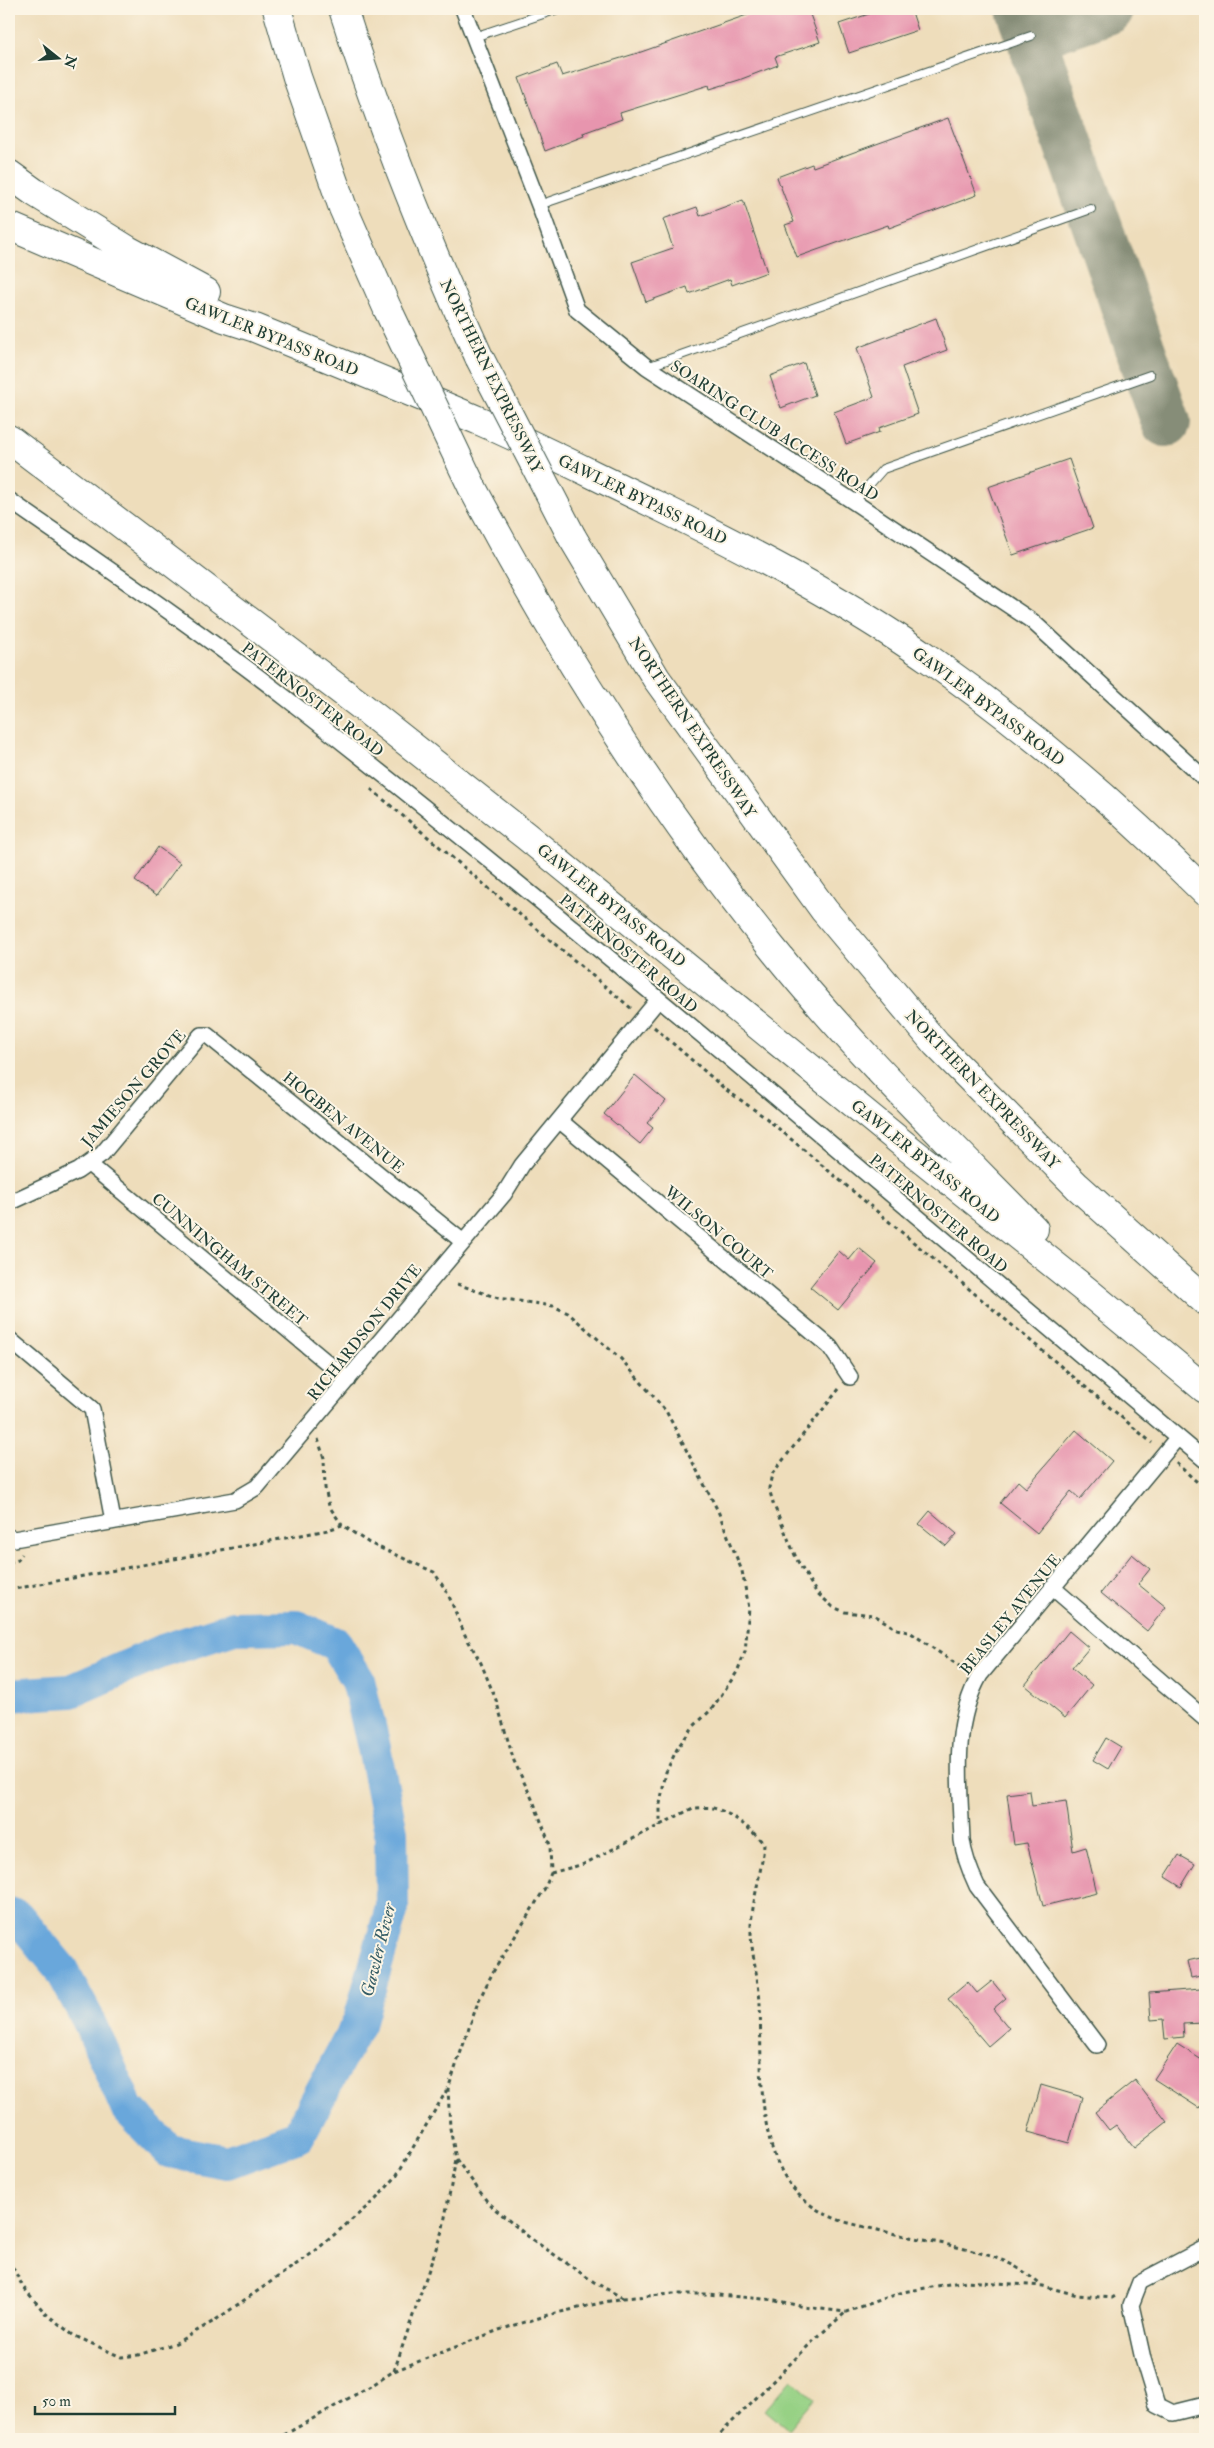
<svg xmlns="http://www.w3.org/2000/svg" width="1214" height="2448" viewBox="0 0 1214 2448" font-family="'IM FELL Double Pica',serif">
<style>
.green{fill:#97d185;stroke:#5b875c}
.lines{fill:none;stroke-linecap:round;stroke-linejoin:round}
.river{stroke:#69a7db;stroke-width:34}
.taxiway{stroke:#868d78;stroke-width:50}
.building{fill:#e795ae}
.service-casing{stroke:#3e5548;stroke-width:10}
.minor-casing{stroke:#3e5548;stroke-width:18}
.motorway-casing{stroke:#3e5548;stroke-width:30}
.path{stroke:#3e5548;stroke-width:3;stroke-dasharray:4 4;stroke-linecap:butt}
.service{stroke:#fff;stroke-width:8}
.minor{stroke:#fff;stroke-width:15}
.motorway{stroke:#fff;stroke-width:28}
.motorway-bridge-casing{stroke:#3e5548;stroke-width:30;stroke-linecap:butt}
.motorway-bridge{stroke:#fff;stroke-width:28}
.labels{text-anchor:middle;stroke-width:4;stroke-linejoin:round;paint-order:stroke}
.street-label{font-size:16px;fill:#1f3d34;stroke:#fcf5e5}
.water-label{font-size:18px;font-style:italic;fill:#355d66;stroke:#fcf5e5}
</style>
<rect width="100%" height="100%" fill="#fcf5e5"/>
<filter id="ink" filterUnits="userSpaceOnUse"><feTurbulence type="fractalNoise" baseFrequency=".02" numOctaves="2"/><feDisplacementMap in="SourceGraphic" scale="10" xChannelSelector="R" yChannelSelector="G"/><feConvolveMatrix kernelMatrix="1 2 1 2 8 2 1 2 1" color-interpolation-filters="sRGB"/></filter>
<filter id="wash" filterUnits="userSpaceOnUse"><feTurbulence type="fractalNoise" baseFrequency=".0096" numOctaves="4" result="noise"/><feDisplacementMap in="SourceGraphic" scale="20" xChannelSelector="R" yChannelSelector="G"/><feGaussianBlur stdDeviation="1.12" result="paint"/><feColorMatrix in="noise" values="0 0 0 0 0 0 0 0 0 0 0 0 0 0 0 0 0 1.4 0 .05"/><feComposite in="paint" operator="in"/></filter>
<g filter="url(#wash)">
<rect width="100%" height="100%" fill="#edb"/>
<path class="green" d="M792 2379 814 2398 788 2429 765 2410Z"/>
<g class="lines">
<path class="river" d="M9 1695 71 1691 163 1651 234 1628 296 1627 336 1644 358 1680 373 1743 391 1832 392 1908 360 2020 298 2136 227 2162 169 2151 127 2108 91 2025 61 1969 18 1917 9 1914"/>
<path class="taxiway" d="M1021 9 1166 422
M1031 36 1109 9"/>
</g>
<g id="blocks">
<path class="building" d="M764 9H808L820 42 775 57 778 65 739 80 710 89 709 85 620 113 622 119 583 133 584 136 545 151 519 78 557 64 562 76 641 52Z
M884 9H911L918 30 849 53 839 24Z
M948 118 977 195 889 228 888 225 797 257 785 225 794 222 777 177 812 164 813 167Z
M743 200 767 272 732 285 730 279 689 294 687 287 646 302 632 262 673 248 663 219 697 207 700 216Z
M936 318 947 350 902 367 918 414 879 428 880 432 846 444 834 412 874 397 857 348Z
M804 363 815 395 781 408 770 376Z
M1069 459 1093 528 1013 555 988 487Z
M158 847 180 863 156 896 135 881Z
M635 1075 666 1101 647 1123 653 1128 640 1144 604 1114Z
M859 1248 877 1263 838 1310 810 1287 839 1251 849 1260Z
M1076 1430 1112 1461 1080 1499 1071 1491 1037 1533 1000 1503 1018 1481 1026 1488Z
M930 1511 957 1534 946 1546 919 1524Z
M1132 1554 1150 1569 1138 1584 1166 1607 1147 1631 1101 1593Z
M1069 1631 1089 1648 1072 1668 1092 1685 1065 1718 1025 1685Z
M1106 1738 1121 1747 1108 1769 1093 1760Z
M1030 1791 1032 1806 1066 1801 1073 1851 1086 1847 1097 1893 1043 1906 1027 1843 1014 1845 1007 1794Z
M1179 1855 1195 1864 1181 1887 1165 1877Z
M1205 1957V1975L1191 1978 1187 1961Z
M992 1981 1006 1998 993 2009 1009 2028 988 2046 948 1999 968 1982 977 1993Z
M1201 1989 1203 2023 1183 2024 1184 2037 1165 2039 1163 2019 1151 2020 1149 1993Z
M1177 2044 1205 2062V2098L1199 2108 1154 2079Z
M1135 2080 1167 2122 1134 2148 1116 2125 1109 2130 1095 2112Z
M1041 2085 1082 2097 1069 2143 1028 2132Z"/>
</g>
</g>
<g filter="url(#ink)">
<use href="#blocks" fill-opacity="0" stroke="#3e5548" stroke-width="1"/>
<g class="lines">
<defs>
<path id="service" d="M474 37 558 9
M539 205 1031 36
M647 367 1091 209
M854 502 883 469 1150 375"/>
<path id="minor" d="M463 9 539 205 577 310 647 367 854 502 1032 621 1205 779
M9 500C104 566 200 631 291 702 603 945 902 1205 1205 1460
M559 1120 830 1347 850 1377
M89 1164 348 1380
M9 1203 78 1171 102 1154 201 1035H207L462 1241
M9 1339 92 1409 113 1521
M9 1537 14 1539 235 1500 257 1487 504 1194 522 1165 658 1000
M1052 1587 1205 1719
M1097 2045 977 1886C970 1871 964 1857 962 1840 960 1784 951 1726 980 1675L1178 1437
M1205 2248 1140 2282 1131 2305 1143 2359 1157 2405 1173 2413 1205 2405"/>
<path id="motorway" d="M277 9 297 77 343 208 388 310
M343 9C381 128 427 243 479 357
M9 174 34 192 128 250 206 292
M9 226 224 318 255 328C331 359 407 390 482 422 541 448 597 477 654 504 750 551 845 600 932 661 1030 730 1120 807 1205 892
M9 439 360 705 526 836 902 1143 1087 1291 1205 1389
M473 489C559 650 657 806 772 948 852 1048 944 1137 1034 1229
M572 537 656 678 824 910 936 1044 1077 1186 1205 1301"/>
</defs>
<use href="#service" class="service-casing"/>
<use href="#minor" class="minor-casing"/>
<use href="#motorway" class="motorway-casing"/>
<path class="path" d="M371 789 632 1009
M654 1027 725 1089 766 1118 1152 1443
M457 1284 498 1298 553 1306 568 1313 621 1359 666 1411 718 1511 742 1571 749 1608 745 1652 737 1672 711 1710 694 1726 678 1747 666 1772 660 1804V1826
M839 1389 772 1474 769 1488 773 1503 797 1560 816 1592 833 1607 845 1612 874 1615 897 1629 911 1633 965 1670
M318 1439 324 1458 325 1488 329 1506 342 1525 369 1543 434 1572 448 1594 465 1635 481 1663 496 1700 514 1761 534 1803 550 1845 551 1873 545 1888 493 1972 478 2002 448 2089 450 2128 456 2159 489 2204 530 2238 594 2282 623 2298
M1176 1463 1205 1489
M9 1563 18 1560 22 1554
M9 1590 328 1530 342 1525
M551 1873 584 1864 693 1808C699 1808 706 1807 713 1808 731 1812 752 1830 764 1844 762 1871 753 1897 751 1925 750 1951 759 1978 760 2004 763 2084 749 2196 849 2223 880 2231 913 2238 945 2244 968 2250 995 2255 1016 2267 1025 2272 1033 2279 1041 2285
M9 2260 23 2287 45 2313 73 2335 121 2357 138 2355 176 2343 214 2321 314 2252 376 2199 395 2178 447 2090
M394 2371 443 2228 456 2159
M277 2439 374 2384 394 2371 499 2330 552 2314 623 2298 673 2294H707L775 2300 804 2307 846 2312 903 2292 966 2281 1043 2286 1077 2295 1112 2298 1117 2295
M715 2439 814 2340 845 2313"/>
<use href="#service" class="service"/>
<use href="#minor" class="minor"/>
<use href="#motorway" class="motorway"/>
<defs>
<path id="motorway-bridge" d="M388 310 473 489
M479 357 572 537"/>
</defs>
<use href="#motorway-bridge" class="motorway-bridge-casing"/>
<use href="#motorway-bridge" class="motorway-bridge"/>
</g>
</g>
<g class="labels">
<g class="street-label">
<text transform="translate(272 336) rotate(22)" y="6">GAWLER BYPASS ROAD</text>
<text transform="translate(492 376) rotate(64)" y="6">NORTHERN EXPRESSWAY</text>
<text transform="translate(775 430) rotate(33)" y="6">SOARING CLUB ACCESS ROAD</text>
<text transform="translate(643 499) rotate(26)" y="6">GAWLER BYPASS ROAD</text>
<text transform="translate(313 699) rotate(38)" y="6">PATERNOSTER ROAD</text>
<text transform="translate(989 706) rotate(37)" y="6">GAWLER BYPASS ROAD</text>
<text transform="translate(693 727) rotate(56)" y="6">NORTHERN EXPRESSWAY</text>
<text transform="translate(612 905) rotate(39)" y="6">GAWLER BYPASS ROAD</text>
<text transform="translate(629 953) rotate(40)" y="6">PATERNOSTER ROAD</text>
<text transform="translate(133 1088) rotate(-49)" y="6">JAMIESON GROVE</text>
<text transform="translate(983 1089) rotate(46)" y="6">NORTHERN EXPRESSWAY</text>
<text transform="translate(344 1122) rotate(39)" y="6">HOGBEN AVENUE</text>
<text transform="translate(926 1161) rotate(39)" y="6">GAWLER BYPASS ROAD</text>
<text transform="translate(939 1213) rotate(40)" y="6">PATERNOSTER ROAD</text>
<text transform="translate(719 1232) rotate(40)" y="6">WILSON COURT</text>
<text transform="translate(230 1259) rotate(40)" y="6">CUNNINGHAM STREET</text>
<text transform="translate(364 1332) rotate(-51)" y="6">RICHARDSON DRIVE</text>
<text transform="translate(1010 1614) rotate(-51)" y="6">BEASLEY AVENUE</text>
</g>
<g class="water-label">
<text transform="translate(378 1950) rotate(-76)" y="6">Gawler River</text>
</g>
</g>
<rect width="1214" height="2448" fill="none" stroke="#fcf5e5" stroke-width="30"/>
<g transform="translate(58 58) rotate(107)" stroke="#fcf5e5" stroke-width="4" paint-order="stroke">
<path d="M0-4L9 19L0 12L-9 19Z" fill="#1f3d34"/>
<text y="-8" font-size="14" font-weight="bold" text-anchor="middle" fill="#1f3d34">N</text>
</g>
<path d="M35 2406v8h140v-8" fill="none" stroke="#1f3d34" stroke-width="2.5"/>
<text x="42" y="2406" font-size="15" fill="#1f3d34" stroke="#fcf5e5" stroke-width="4" paint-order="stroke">50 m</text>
</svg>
